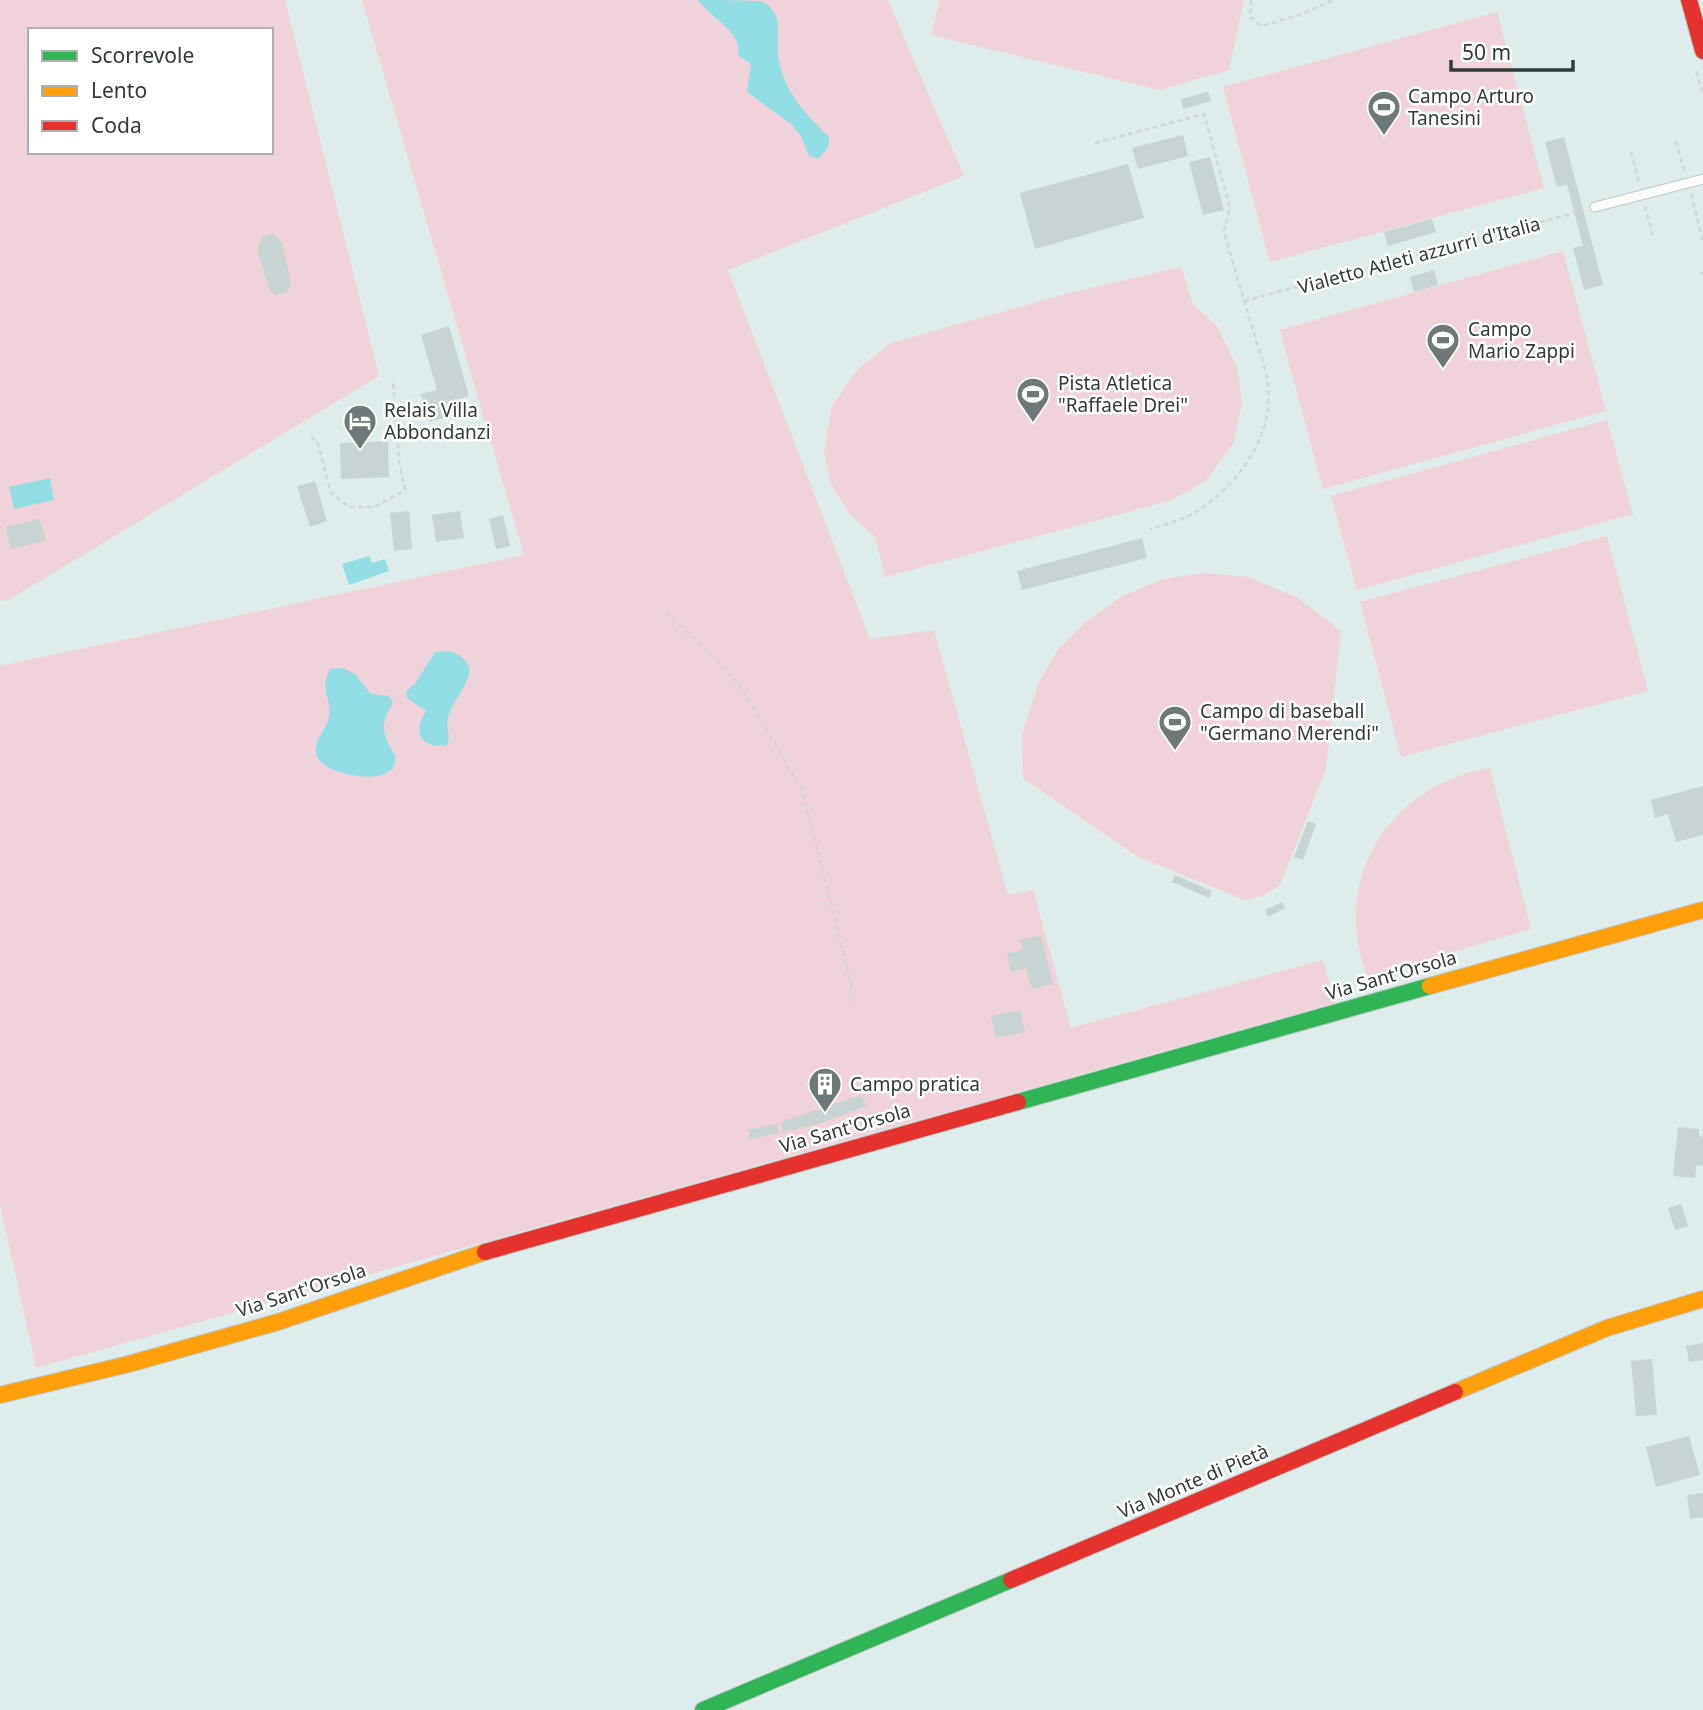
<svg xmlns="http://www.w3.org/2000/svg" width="1703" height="1710" viewBox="0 0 1703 1710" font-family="'Noto Sans',sans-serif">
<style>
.green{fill:#f0d2db;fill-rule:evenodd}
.water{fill:#91dfe4}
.building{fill:#c8d3d3}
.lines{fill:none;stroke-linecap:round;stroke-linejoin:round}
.lane-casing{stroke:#bdc7c7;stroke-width:11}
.fast-casing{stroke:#bdc7c7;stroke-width:18}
.slow-casing{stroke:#bdc7c7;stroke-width:18}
.jam-casing{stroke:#bdc7c7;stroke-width:18}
.path{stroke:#d1d6d6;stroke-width:2.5;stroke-dasharray:5 3.5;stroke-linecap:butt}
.lane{stroke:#fafcfc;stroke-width:9}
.fast{stroke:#30b455;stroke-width:16}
.slow{stroke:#ff9f0a;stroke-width:16}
.jam{stroke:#e5322d;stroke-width:16}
.labels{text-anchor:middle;stroke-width:5;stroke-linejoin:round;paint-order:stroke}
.poi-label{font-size:19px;fill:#313a3b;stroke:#fff;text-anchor:start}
.street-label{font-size:19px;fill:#313a3b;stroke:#fff}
</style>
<rect width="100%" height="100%" fill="#dfecec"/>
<path class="green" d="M0 0H285L379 376 10 599 0 601ZM30 30H271V152H30Z
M362 0H888L964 176 728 270 870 639 934 630 1008 895 1033 890 1071 1028 1323 960 1335 1003 36 1368 0 1204V666L524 555Z
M940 0H1244L1229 70 1159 90 931 35Z
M1497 12 1544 188 1270 262 1223 87Z
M1563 251 1606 411 1323 489 1280 330Z
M1181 267 1193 304 1217 326 1237 367 1242 403 1234 442 1206 481 1169 501 885 577 875 537 850 514 831 484 824 452 832 406 858 369 891 343 1066 294Z
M1607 420 1633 514 1357 590 1331 496Z
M1607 536 1648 691 1401 757 1360 602Z
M1204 573 1248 577 1298 598 1341 631 1326 769 1280 885 1265 895 1245 900 1138 857 1023 778 1022 734 1039 682 1058 650 1086 622 1122 596 1163 579Z
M1490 768 1531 929 1368 977C1328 881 1391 784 1490 768Z"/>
<path class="water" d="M698 0C710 0 755 0 763 2 787 15 774 40 779 61 786 95 806 114 829 137L828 148 818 159 809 156 801 136 791 124 747 92 751 64 738 55C744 33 709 17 698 0Z
M50 478 54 500 14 509 9 487Z
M369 556 372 563 385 559 389 571 349 585 342 564Z
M450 651C492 667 453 693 448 718 446 727 451 736 447 745 421 749 412 732 426 711L407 698 406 692 416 682 435 652Z
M343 668 355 674 371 694 389 696 393 703C379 725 382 734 396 757L393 769C388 771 384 775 378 776 362 779 318 772 316 752 314 739 327 729 329 717 332 697 319 690 330 669Z"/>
<path class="building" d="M1208 92 1211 101 1183 109 1181 99Z
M1183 135 1188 156 1138 169 1132 148Z
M1564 137 1603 285 1584 290 1573 248 1583 246 1567 184 1557 187 1545 142Z
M1210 157 1224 210 1203 215 1189 162Z
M1128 164 1144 218 1035 249 1020 193Z
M1432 219 1436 232 1388 246 1384 232Z
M273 233 282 242 291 283 287 292 276 295 269 289 257 248 262 237Z
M1434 270 1438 285 1414 292 1410 277Z
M449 326 469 396 447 403 451 416 429 422 421 394 437 390 421 335Z
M388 441 389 477 341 479 340 443Z
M315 481 327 521 310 527 297 486Z
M409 511 412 549 394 551 390 513Z
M460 511 464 538 436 542 432 515Z
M503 515 510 546 496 549 489 519Z
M40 519 46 541 11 549 6 527Z
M1142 538 1147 558 1022 590 1017 571Z
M1703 786V835L1676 842 1668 814 1655 818 1651 800Z
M1308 821 1316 824 1303 860 1294 857Z
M1175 875 1212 891 1209 898 1172 882Z
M1282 902 1285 908 1268 917 1265 910Z
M1041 935 1053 984 1032 989 1026 968 1011 972 1007 954 1023 949 1020 940Z
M1020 1010 1025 1032 996 1038 991 1016Z
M861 1095 867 1106 819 1124 783 1132 781 1122Z
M777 1124 779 1133 750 1139 748 1130Z
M1678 1127 1699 1129V1136L1703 1137V1166L1696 1165 1695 1178 1673 1176Z
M1681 1204 1688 1226 1675 1230 1668 1208Z
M1703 1343V1360L1689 1362 1686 1346Z
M1652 1359 1657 1415 1636 1416 1631 1361Z
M1689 1436 1700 1475 1656 1487 1646 1447Z
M1703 1493V1517L1690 1519 1687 1495Z"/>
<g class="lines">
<defs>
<path id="lane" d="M1595 207 1703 179"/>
<path id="fast" d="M1018 1102 1430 986
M703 1710 1011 1580"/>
<path id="slow" d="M1430 986 1703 910
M1455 1392 1607 1328 1703 1299
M0 1395 129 1364 278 1322 485 1252"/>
<path id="jam" d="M1689 0 1703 51
M485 1252 1018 1102
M1011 1580 1455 1392"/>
</defs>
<use href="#lane" class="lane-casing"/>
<use href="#fast" class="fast-casing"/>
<use href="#slow" class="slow-casing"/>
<use href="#jam" class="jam-casing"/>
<path class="path" d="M1251 0 1250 17 1261 26 1299 15 1334 0
M1696 71 1703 94
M1676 141 1684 171
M1095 143 1204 114 1230 208 1224 231C1233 265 1244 299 1254 333 1258 348 1265 364 1267 380 1277 431 1240 483 1199 510 1184 520 1167 524 1150 529
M1631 152 1639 182
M1691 194 1703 242
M1645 206 1653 237
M1700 274 1703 273
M1244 301 1575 213
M311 436 318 444 331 493 349 507H375L405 490 399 460 393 380
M666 613 698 642 739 684 801 788 828 890 855 1002"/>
<use href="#lane" class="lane"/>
<use href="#fast" class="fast"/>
<use href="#slow" class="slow"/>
<use href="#jam" class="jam"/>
</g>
<defs>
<symbol id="stadium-pin" viewBox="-11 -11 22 30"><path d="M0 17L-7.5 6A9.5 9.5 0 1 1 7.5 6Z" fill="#6e7879" stroke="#fff"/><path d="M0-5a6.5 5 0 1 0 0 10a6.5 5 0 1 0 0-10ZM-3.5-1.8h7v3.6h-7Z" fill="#fff"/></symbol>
<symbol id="hotel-pin" viewBox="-11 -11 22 30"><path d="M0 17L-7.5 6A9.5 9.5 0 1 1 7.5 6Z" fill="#6e7879" stroke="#fff"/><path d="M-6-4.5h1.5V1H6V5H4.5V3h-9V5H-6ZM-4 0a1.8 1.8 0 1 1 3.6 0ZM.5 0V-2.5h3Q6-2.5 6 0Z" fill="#fff"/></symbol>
<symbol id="building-pin" viewBox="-11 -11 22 30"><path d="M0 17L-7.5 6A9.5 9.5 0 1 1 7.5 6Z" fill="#6e7879" stroke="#fff"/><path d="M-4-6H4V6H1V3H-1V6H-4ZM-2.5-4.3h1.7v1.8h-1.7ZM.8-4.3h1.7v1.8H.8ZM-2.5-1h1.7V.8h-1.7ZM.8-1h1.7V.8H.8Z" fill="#fff"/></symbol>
</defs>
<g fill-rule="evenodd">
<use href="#stadium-pin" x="1365" y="88" width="38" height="52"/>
<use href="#stadium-pin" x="1424" y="321" width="38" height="52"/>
<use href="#stadium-pin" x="1014" y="375" width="38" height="52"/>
<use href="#hotel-pin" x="341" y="402" width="38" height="52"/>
<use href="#stadium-pin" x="1156" y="703" width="38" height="52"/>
<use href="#building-pin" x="806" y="1065" width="38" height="52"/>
</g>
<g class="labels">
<g class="poi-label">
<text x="1408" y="103">Campo Arturo<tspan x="1408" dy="22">Tanesini</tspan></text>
<text x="1468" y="336">Campo<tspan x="1468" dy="22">Mario Zappi</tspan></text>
<text x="1058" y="390">Pista Atletica<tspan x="1058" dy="22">"Raffaele Drei"</tspan></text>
<text x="384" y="417">Relais Villa<tspan x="384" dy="22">Abbondanzi</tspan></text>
<text x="1200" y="718">Campo di baseball<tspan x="1200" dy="22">"Germano Merendi"</tspan></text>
<text x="850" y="1091">Campo pratica</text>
</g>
<g class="street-label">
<text transform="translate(1419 255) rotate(-15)" y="7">Vialetto Atleti azzurri d'Italia</text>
<text transform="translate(1391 975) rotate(-16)" y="7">Via Sant'Orsola</text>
<text transform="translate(845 1128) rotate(-16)" y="7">Via Sant'Orsola</text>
<text transform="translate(301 1290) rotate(-18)" y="7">Via Sant'Orsola</text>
<text transform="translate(1193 1481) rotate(-23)" y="7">Via Monte di Pietà</text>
</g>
</g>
<rect x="28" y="28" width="245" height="126" fill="#ffffff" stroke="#adb0b1" stroke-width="2"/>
<rect x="42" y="51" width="35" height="10" fill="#30b455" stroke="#adb0b1" stroke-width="2"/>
<text x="91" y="63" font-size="21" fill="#313a3b">Scorrevole</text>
<rect x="42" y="86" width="35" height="10" fill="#ff9f0a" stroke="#adb0b1" stroke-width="2"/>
<text x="91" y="98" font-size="21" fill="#313a3b">Lento</text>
<rect x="42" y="121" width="35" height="10" fill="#e5322d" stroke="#adb0b1" stroke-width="2"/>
<text x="91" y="133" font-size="21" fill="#313a3b">Coda</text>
<path d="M1451 60v10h122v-10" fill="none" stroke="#313a3b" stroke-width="3.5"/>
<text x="1462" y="60" font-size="21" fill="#313a3b" stroke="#ffffff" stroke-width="5" paint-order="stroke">50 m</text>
</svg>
